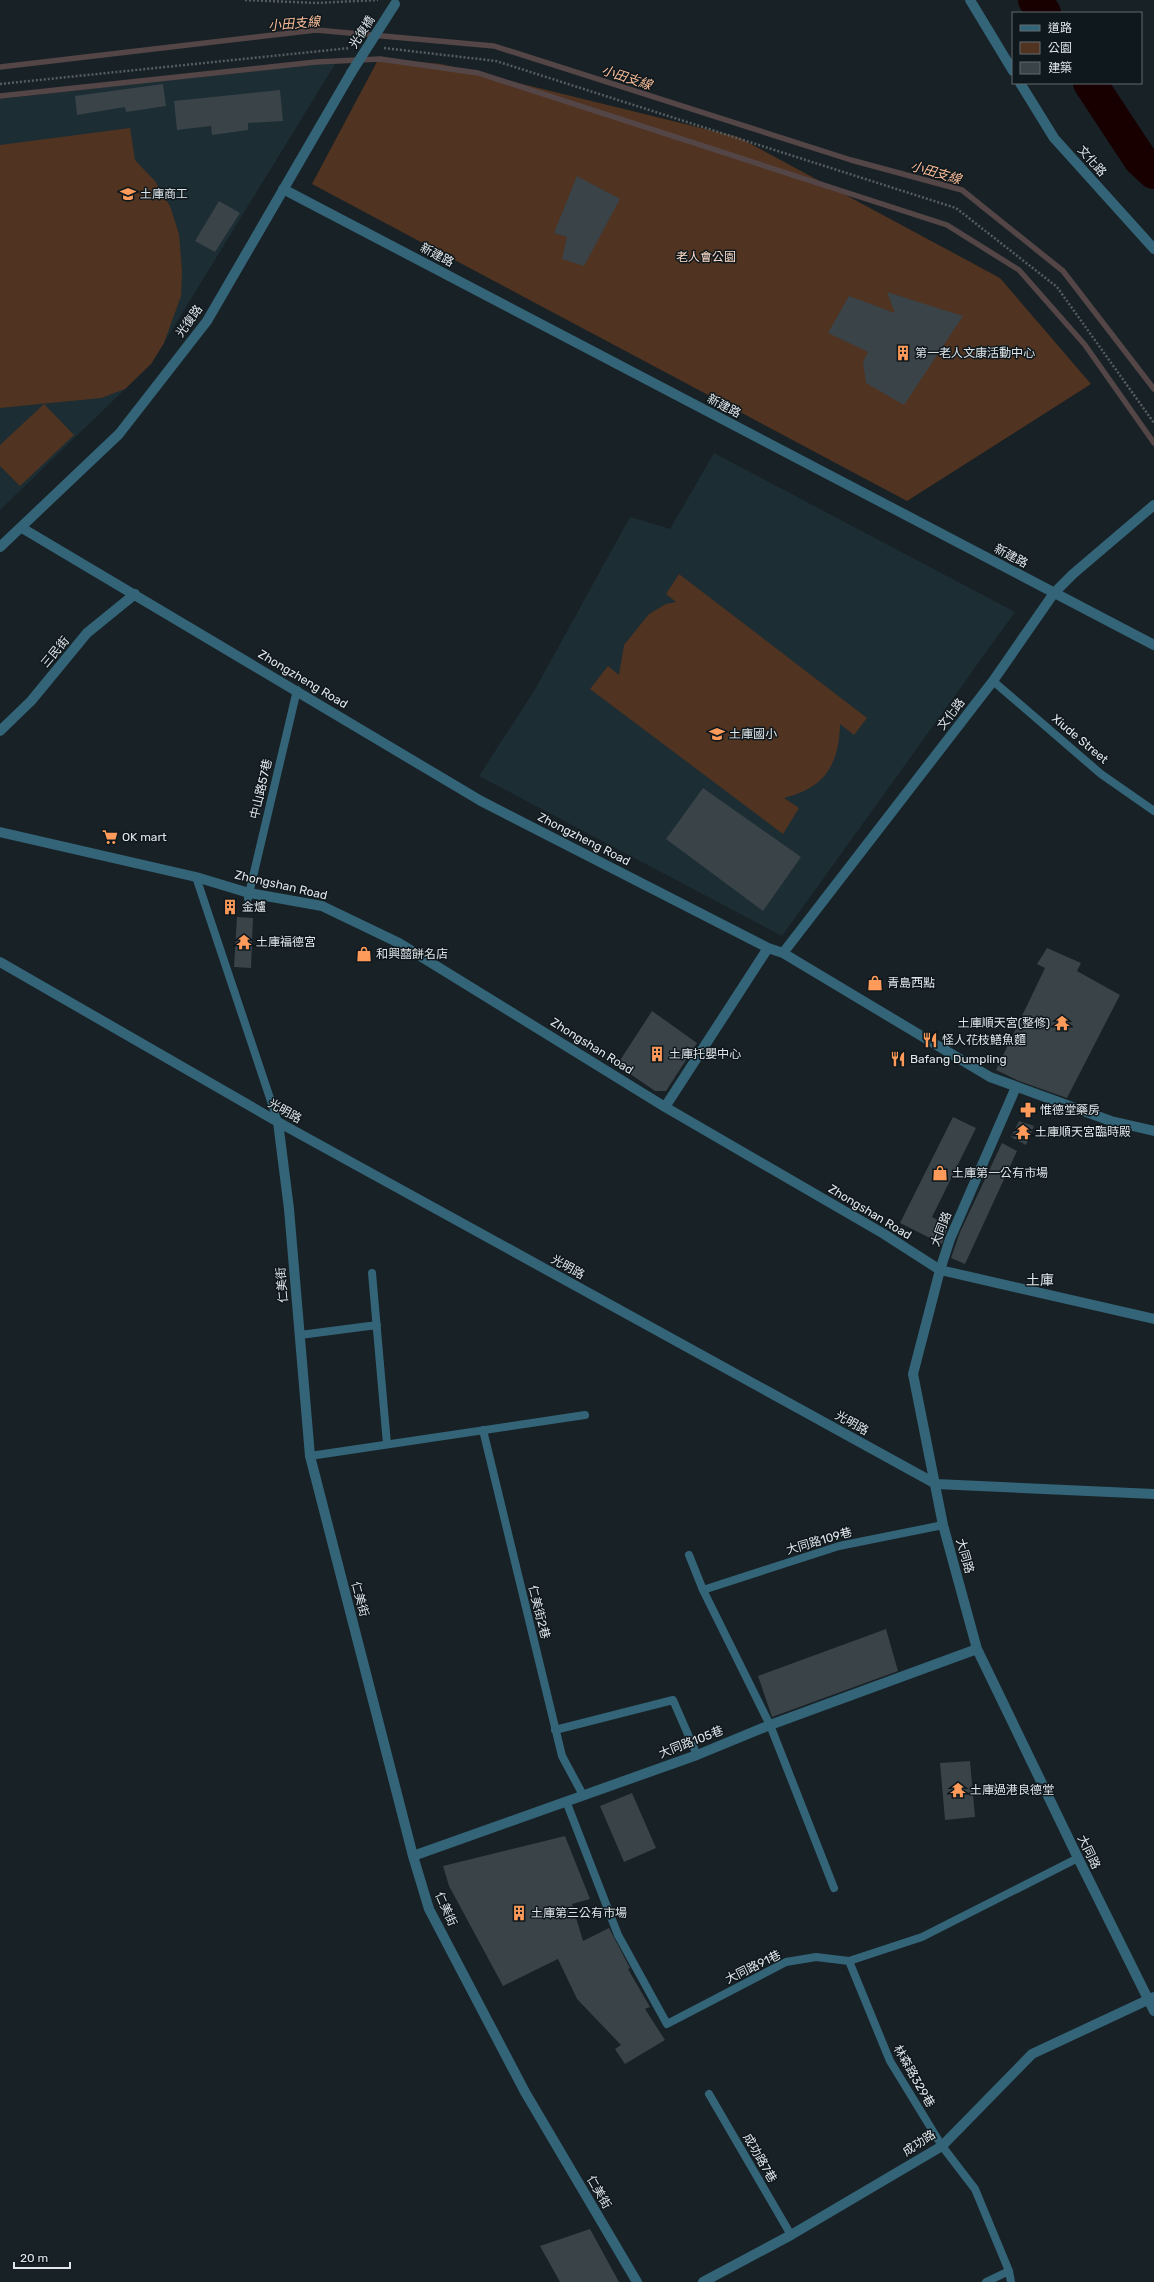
<svg xmlns="http://www.w3.org/2000/svg" width="1154" height="2282" viewBox="0 0 1154 2282" font-family="Rubik,'Noto Sans TC',sans-serif">
<style>
.built{fill:#1c2d34}
.green{fill:#503320}
.lines{fill:none;stroke-linecap:round;stroke-linejoin:round}
.stream{stroke:#544546;stroke-width:5.5}
.river{stroke:#180000;stroke-width:34}
.building{fill:#394348}
.path{stroke:#555d60;stroke-width:2.5;stroke-dasharray:2 2;stroke-linecap:butt}
.service{stroke:#336478;stroke-width:8}
.minor{stroke:#336478;stroke-width:10}
.tertiary{stroke:#336478;stroke-width:10}
.tertiary-bridge{stroke:#336478;stroke-width:10}
.labels{text-anchor:middle;stroke-width:3;stroke-linejoin:round;paint-order:stroke}
.street-label{font-size:12px;fill:#e0e6e9;stroke:#0f181c}
.poi-label{font-size:12px;fill:#e0e6e9;stroke:#0f181c;text-anchor:start}
.park-label{font-size:12px;fill:#fbdbc9;stroke:#0f181c}
.water-label{font-size:13px;font-style:italic;fill:#fbbe99;stroke:#0f181c}
.quarter-label{font-size:14px;fill:#e0e6e9;stroke:#0f181c}
</style>
<rect width="100%" height="100%" fill="#182125"/>
<path class="built" d="M337 61 151 364 0 510V99Z
M714 453 1015 612 782 936 479 776 534 691 630 517 670 529Z"/>
<path class="green" d="M379 58 441 64 738 137 1000 278 1091 384 907 501 312 184Z
M130 128 135 160 155 181 170 206 179 234 182 271 181 296 164 343 151 364 125 389 101 398 0 408V145Z
M44 404 74 435 20 486 0 466V445Z
M679 574 867 718 854 735 840 724C839 766 824 788 784 798L799 808 783 834 590 689 608 666 619 675 624 645 649 614 666 604 676 602 666 594Z"/>
<g class="lines">
<path class="stream" d="M0 67 316 30 494 46 851 160 962 190 1063 271 1154 389
M0 96 316 62 380 59 478 73 947 225 1019 270 1085 345 1154 443"/>
<path class="river" d="M1035 0 1044 13
M1090 83 1140 159 1154 172"/>
</g>
<path class="building" d="M163 84 166 106 126 112 125 107 77 115 75 96Z
M280 90 283 121 248 123V130L212 135 211 126 177 130 174 101Z
M577 176 620 199 584 266 562 259 567 237 554 233Z
M219 201 240 213 215 252 195 241Z
M887 292 963 316 904 405 866 383 863 362 868 352 828 333 849 296 895 313Z
M703 788 801 857 763 911 666 839Z
M237 917 253 918 251 968 234 967Z
M1047 948 1081 963 1077 971 1120 995 1067 1098 1019 1081 996 1070 1045 968 1037 964Z
M652 1011 697 1043 666 1091H655L617 1065Z
M953 1117 976 1128 932 1217 948 1226 942 1244 900 1223Z
M1019 1121 1034 1126 1026 1145 1011 1137Z
M1002 1143 1017 1151 965 1264 951 1258 960 1232Z
M886 1629 898 1671 772 1717 758 1676Z
M970 1761 975 1817 945 1820 940 1763Z
M632 1793 656 1848 624 1862 600 1806Z
M565 1836 590 1899 572 1904 583 1941 609 1928 630 1968 628 1969 650 2007 645 2009 665 2040 625 2064 615 2049 621 2045 577 1999 558 1959 503 1986 449 1886 443 1866Z
M590 2229 619 2282H560L540 2246Z"/>
<g class="lines">
<path class="path" d="M245 0 316 3 378 0
M384 48 496 61 956 208 1057 287 1154 423
M0 84 350 48"/>
<path class="service" d="M993 681 1101 774 1154 811
M196 877 278 1122
M248 898 297 690
M372 1273 387 1444
M300 1335 377 1325
M483 1430 562 1756 583 1795
M310 1456 585 1415
M689 1555 703 1590 770 1725 834 1888
M703 1590 839 1546 943 1525
M555 1730 673 1700 697 1755
M566 1801 618 1935 667 2024 786 1962 816 1957 849 1961 922 1937 1078 1858
M849 1961 890 2061 942 2146 975 2189 1009 2271 1011 2282
M709 2094 791 2235
M986 2282 1009 2271"/>
<path class="minor" d="M970 0 1013 71
M1020 83 1054 138 1154 249
M283 189 1154 645
M22 528 481 801 768 948 783 953 990 1077 1111 1121 1154 1131
M0 731 31 701 87 633 135 594
M0 832 196 877 249 893 322 906 399 943 665 1107 884 1234 940 1270 1154 1319
M783 953 993 681 1054 593 1073 574 1154 505
M0 962 278 1122 936 1484 1154 1494
M1016 1087 950 1239 940 1270 913 1374 943 1525 977 1649 1078 1858 1154 2011
M665 1107 768 948
M278 1122 289 1209 310 1456 413 1856 429 1909 525 2092 637 2282
M413 1856 697 1755 770 1725 977 1649"/>
<path class="tertiary" d="M0 547 119 434 207 321 351 73
M703 2282 791 2235 942 2146 1032 2054 1154 1997"/>
<path class="tertiary-bridge" d="M351 73 395 4"/>
</g>
<defs>
<symbol id="school-bare" viewBox="-9 -9 18 18"><path d="M0-5L7-2L0 1L-7-2ZM-4 1L0 2.5L4 1V4Q0 6-4 4Z" fill="#ff9b5a" stroke="#0f181c" stroke-width="2.5" paint-order="stroke"/></symbol>
<symbol id="building-bare" viewBox="-9 -9 18 18"><path d="M-4-6H4V6H1V3H-1V6H-4ZM-2.5-4.3h1.7v1.8h-1.7ZM.8-4.3h1.7v1.8H.8ZM-2.5-1h1.7V.8h-1.7ZM.8-1h1.7V.8H.8Z" fill="#ff9b5a" stroke="#0f181c" stroke-width="2.5" paint-order="stroke"/></symbol>
<symbol id="supermarket-bare" viewBox="-9 -9 18 18"><path d="M-6-5.5h2.5l.6 2H6L4.5 2H-2.5L-4.4-4H-6ZM-1.5 3.2a1.3 1.3 0 1 0 .1 0ZM3 3.2a1.3 1.3 0 1 0 .1 0Z" fill="#ff9b5a" stroke="#0f181c" stroke-width="2.5" paint-order="stroke"/></symbol>
<symbol id="temple-bare" viewBox="-9 -9 18 18"><path d="M0-6L5-2H3V0L6.5 2.5H4V6H1.5V3h-3V6H-4V2.5H-6.5L-3 0V-2H-5Z" fill="#ff9b5a" stroke="#0f181c" stroke-width="2.5" paint-order="stroke"/></symbol>
<symbol id="shop-bare" viewBox="-9 -9 18 18"><path d="M-5-2.5h2.3a2.7 3.5 0 0 1 5.4 0H5L5.5 6h-11ZM-1.5-2.5h3a1.5 2.3 0 0 0-3 0Z" fill="#ff9b5a" stroke="#0f181c" stroke-width="2.5" paint-order="stroke"/></symbol>
<symbol id="restaurant-bare" viewBox="-9 -9 18 18"><path d="M-5-6h1v4h1v-4h1v4h1v-4h1v5L-1.5 .5V6h-2V.5L-5-1ZM5-6V6H3V1.5H1.5Q1.5-4 5-6Z" fill="#ff9b5a" stroke="#0f181c" stroke-width="2.5" paint-order="stroke"/></symbol>
<symbol id="pharmacy-bare" viewBox="-9 -9 18 18"><path d="M-2-6h4v4h4v4h-4v4h-4v-4h-4v-4h4Z" fill="#ff9b5a" stroke="#0f181c" stroke-width="2.5" paint-order="stroke"/></symbol>
</defs>
<g fill-rule="evenodd">
<use href="#school-bare" x="117" y="183" width="22" height="22"/>
<use href="#building-bare" x="892" y="342" width="22" height="22"/>
<use href="#school-bare" x="706" y="723" width="22" height="22"/>
<use href="#supermarket-bare" x="99" y="826" width="22" height="22"/>
<use href="#building-bare" x="219" y="896" width="22" height="22"/>
<use href="#temple-bare" x="233" y="931" width="22" height="22"/>
<use href="#shop-bare" x="353" y="943" width="22" height="22"/>
<use href="#shop-bare" x="864" y="972" width="22" height="22"/>
<use href="#temple-bare" x="1051" y="1012" width="22" height="22"/>
<use href="#restaurant-bare" x="919" y="1029" width="22" height="22"/>
<use href="#building-bare" x="646" y="1043" width="22" height="22"/>
<use href="#restaurant-bare" x="887" y="1048" width="22" height="22"/>
<use href="#pharmacy-bare" x="1017" y="1099" width="22" height="22"/>
<use href="#temple-bare" x="1012" y="1121" width="22" height="22"/>
<use href="#shop-bare" x="929" y="1162" width="22" height="22"/>
<use href="#temple-bare" x="947" y="1779" width="22" height="22"/>
<use href="#building-bare" x="508" y="1902" width="22" height="22"/>
</g>
<g class="labels">
<g class="street-label">
<text transform="translate(362 32) rotate(-57)" y="4">光復橋</text>
<text transform="translate(1092 161) rotate(48)" y="4">文化路</text>
<text transform="translate(437 255) rotate(28)" y="4">新建路</text>
<text transform="translate(189 321) rotate(-54)" y="4">光復路</text>
<text transform="translate(724 406) rotate(28)" y="4">新建路</text>
<text transform="translate(1011 556) rotate(28)" y="4">新建路</text>
<text transform="translate(55 652) rotate(-50)" y="4">三民街</text>
<text transform="translate(303 679) rotate(31)" y="4">Zhongzheng Road</text>
<text transform="translate(951 714) rotate(-52)" y="4">文化路</text>
<text transform="translate(1080 739) rotate(40)" y="4">Xiude Street</text>
<text transform="translate(261 789) rotate(-77)" y="4">中山路57巷</text>
<text transform="translate(584 839) rotate(27)" y="4">Zhongzheng Road</text>
<text transform="translate(281 885) rotate(13)" y="4">Zhongshan Road</text>
<text transform="translate(592 1046) rotate(32)" y="4">Zhongshan Road</text>
<text transform="translate(285 1111) rotate(29)" y="4">光明路</text>
<text transform="translate(870 1212) rotate(31)" y="4">Zhongshan Road</text>
<text transform="translate(941 1229) rotate(-69)" y="4">大同路</text>
<text transform="translate(568 1267) rotate(29)" y="4">光明路</text>
<text transform="translate(282 1285) rotate(-95)" y="4">仁美街</text>
<text transform="translate(852 1423) rotate(29)" y="4">光明路</text>
<text transform="translate(819 1541) rotate(-16)" y="4">大同路109巷</text>
<text transform="translate(965 1556) rotate(74)" y="4">大同路</text>
<text transform="translate(360 1599) rotate(75)" y="4">仁美街</text>
<text transform="translate(539 1612) rotate(76)" y="4">仁美街2巷</text>
<text transform="translate(691 1742) rotate(-21)" y="4">大同路105巷</text>
<text transform="translate(1089 1852) rotate(64)" y="4">大同路</text>
<text transform="translate(446 1909) rotate(66)" y="4">仁美街</text>
<text transform="translate(753 1967) rotate(-26)" y="4">大同路91巷</text>
<text transform="translate(914 2076) rotate(60)" y="4">林森路329巷</text>
<text transform="translate(919 2143) rotate(-33)" y="4">成功路</text>
<text transform="translate(760 2158) rotate(60)" y="4">成功路7巷</text>
<text transform="translate(599 2192) rotate(60)" y="4">仁美街</text>
</g>
<g class="poi-label">
<text x="140" y="198">土庫商工</text>
<text x="915" y="357">第一老人文康活動中心</text>
<text x="729" y="738">土庫國小</text>
<text x="122" y="841">OK mart</text>
<text x="242" y="911">金爐</text>
<text x="256" y="946">土庫福德宮</text>
<text x="376" y="958">和興囍餅名店</text>
<text x="887" y="987">青島西點</text>
<text x="1050" y="1027" text-anchor="end">土庫順天宮(整修)</text>
<text x="942" y="1044">怪人花枝鱔魚麵</text>
<text x="669" y="1058">土庫托嬰中心</text>
<text x="910" y="1063">Bafang Dumpling</text>
<text x="1040" y="1114">惟德堂藥房</text>
<text x="1035" y="1136">土庫順天宮臨時殿</text>
<text x="952" y="1177">土庫第一公有市場</text>
<text x="970" y="1794">土庫過港良德堂</text>
<text x="531" y="1917">土庫第三公有市場</text>
</g>
<g class="park-label">
<text x="706" y="261">老人會公園</text>
</g>
<g class="water-label">
<text transform="translate(294 23) rotate(-5)" y="5">小田支線</text>
<text transform="translate(627 77) rotate(18)" y="5">小田支線</text>
<text transform="translate(936 172) rotate(16)" y="5">小田支線</text>
</g>
<g class="quarter-label">
<text x="1040" y="1285">土庫</text>
</g>
</g>
<rect x="1012" y="12" width="130" height="72" fill="#0f181c" stroke="#636a6e"/>
<rect x="1020" y="25" width="20" height="6" fill="#336478" stroke="#636a6e"/>
<text x="1048" y="32" font-size="12" fill="#e0e6e9">道路</text>
<rect x="1020" y="42" width="20" height="12" fill="#503320" stroke="#636a6e"/>
<text x="1048" y="52" font-size="12" fill="#e0e6e9">公園</text>
<rect x="1020" y="62" width="20" height="12" fill="#394348" stroke="#636a6e"/>
<text x="1048" y="72" font-size="12" fill="#e0e6e9">建築</text>
<path d="M14 2262v6h56v-6" fill="none" stroke="#e0e6e9" stroke-width="2"/>
<text x="20" y="2262" font-size="12" fill="#e0e6e9" stroke="#0f181c" stroke-width="3" paint-order="stroke">20 m</text>
</svg>
